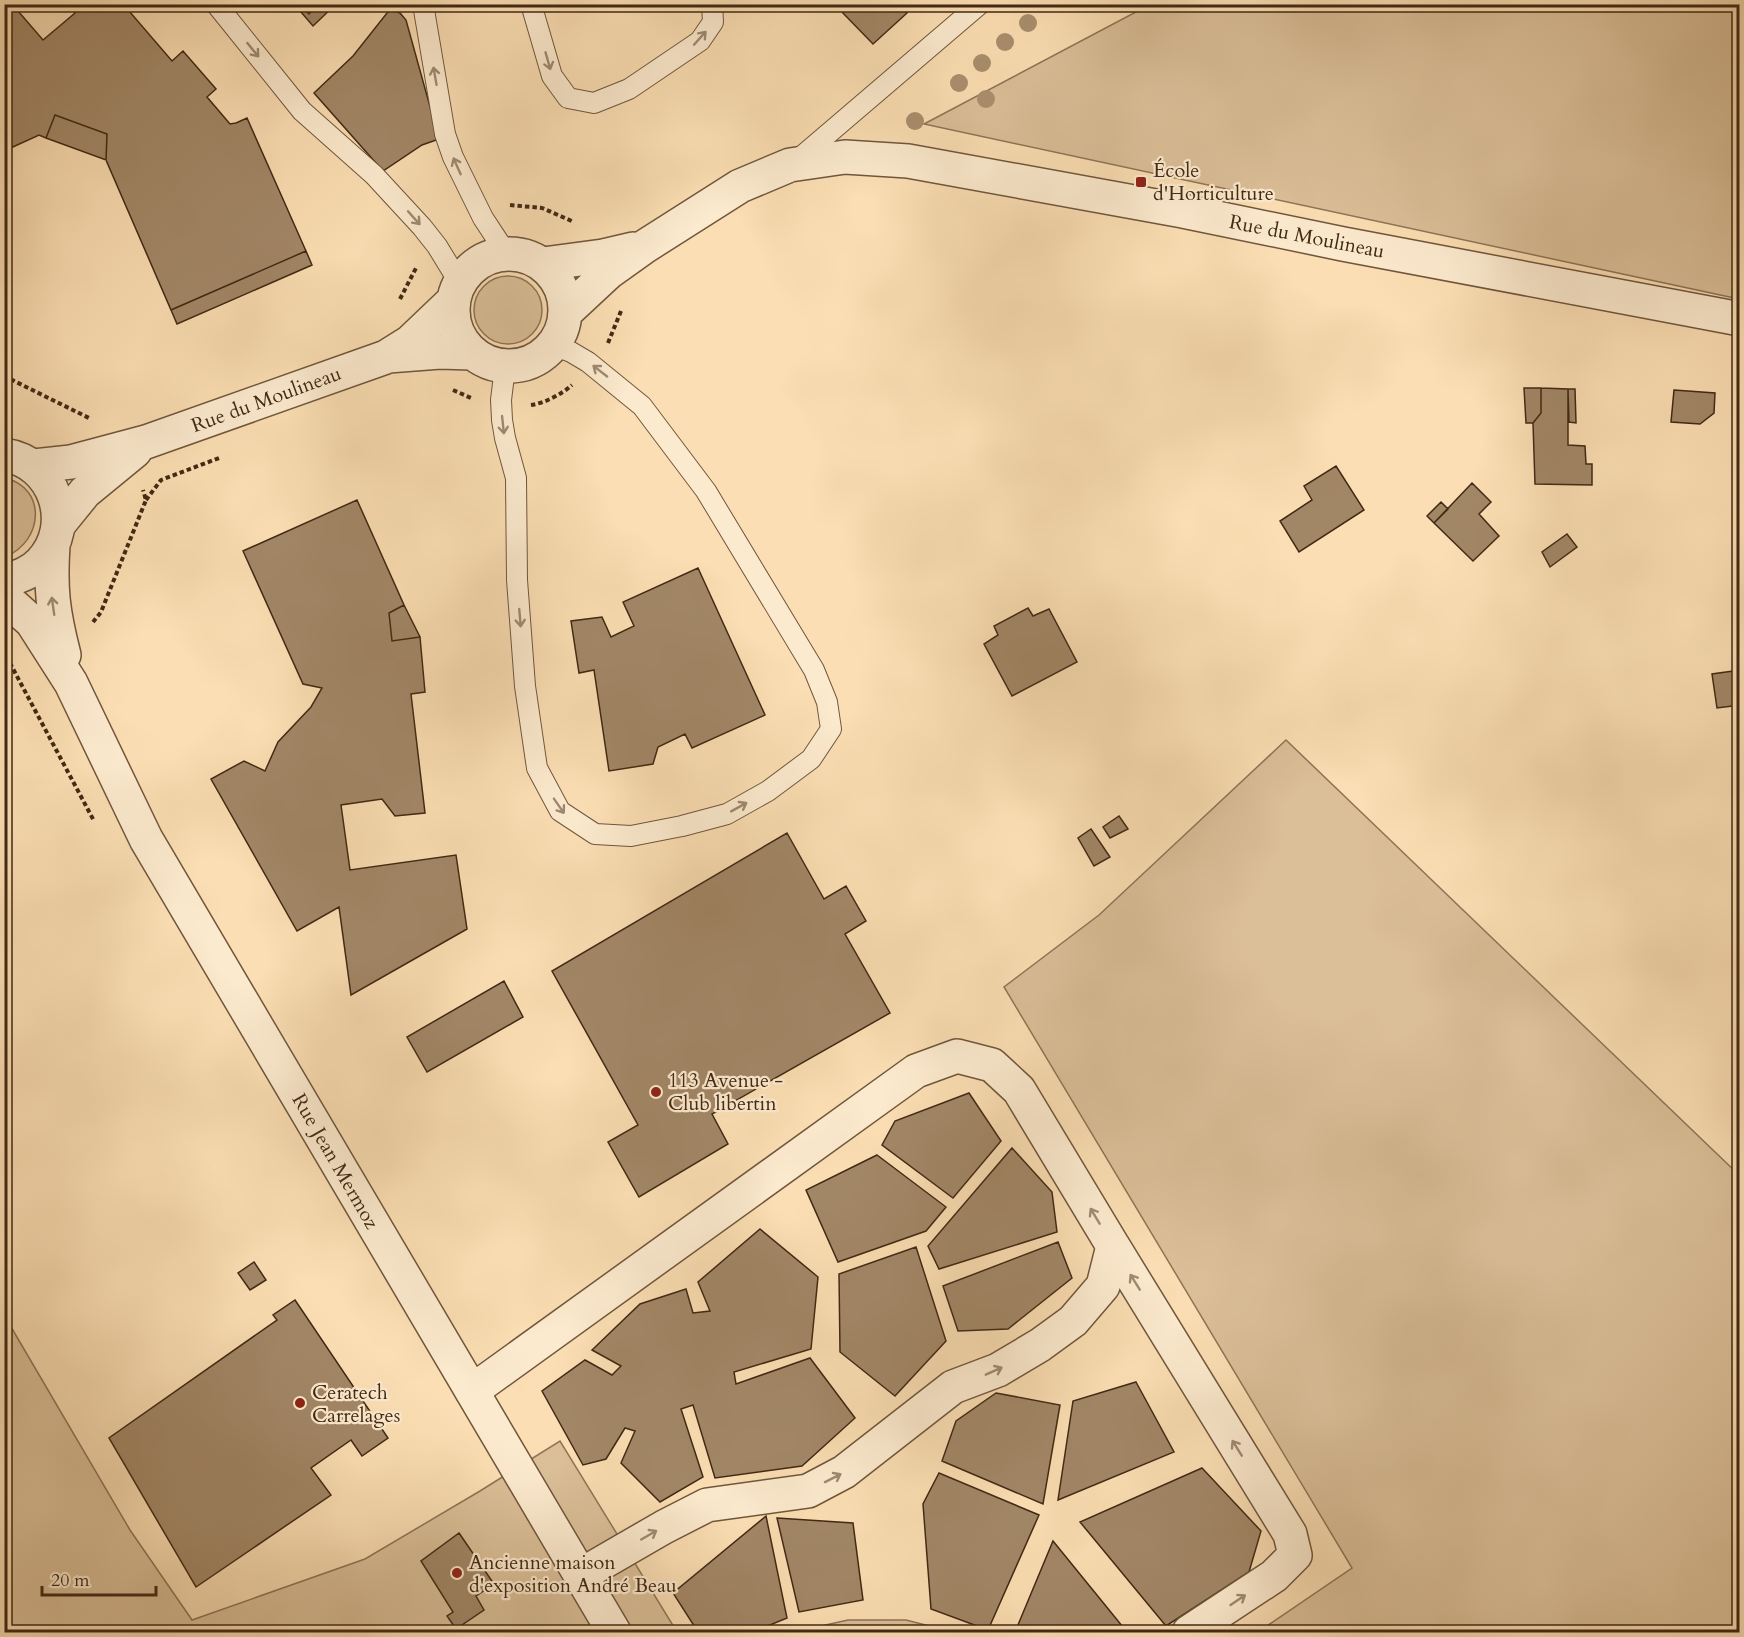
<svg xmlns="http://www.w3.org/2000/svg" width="1744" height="1637" viewBox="0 0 1744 1637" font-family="Cardo,serif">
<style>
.green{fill:#dbbf98;stroke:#8e7456;stroke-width:1.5}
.building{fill:#a28767;stroke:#412914;stroke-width:1.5}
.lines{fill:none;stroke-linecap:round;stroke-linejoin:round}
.service-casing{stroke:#70563c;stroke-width:22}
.minor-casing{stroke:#70563c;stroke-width:36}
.tertiary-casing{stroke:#70563c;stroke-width:36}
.path{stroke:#412914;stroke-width:4;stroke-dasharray:4.5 3;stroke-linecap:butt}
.service{stroke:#fceace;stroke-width:20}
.minor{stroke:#fceace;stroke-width:33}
.tertiary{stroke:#fceace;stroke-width:33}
.tree{fill:#aa8f6e}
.oneway{stroke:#9e8a71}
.poi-dot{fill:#8f2418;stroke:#fceace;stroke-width:2}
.labels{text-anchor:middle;stroke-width:4.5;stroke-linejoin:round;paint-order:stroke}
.poi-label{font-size:20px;fill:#412914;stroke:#fceace;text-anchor:start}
.street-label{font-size:20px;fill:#412914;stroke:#fceace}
</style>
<rect width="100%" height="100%" fill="#fbdeb3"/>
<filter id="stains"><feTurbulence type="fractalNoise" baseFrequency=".00333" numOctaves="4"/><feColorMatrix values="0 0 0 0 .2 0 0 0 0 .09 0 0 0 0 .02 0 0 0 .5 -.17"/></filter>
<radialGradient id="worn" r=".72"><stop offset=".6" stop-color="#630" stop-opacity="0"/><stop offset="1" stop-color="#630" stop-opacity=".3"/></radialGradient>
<path class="green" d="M1149 5H1739V299L924 124Z
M474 310a34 34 0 1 1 68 0a34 34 0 1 1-68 0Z
M5 478C47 488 44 541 5 557Z
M1286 740 1739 1175V1632H1258L1352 1568 1004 987 1099 915Z
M4 1315 130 1530 192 1620 365 1559 480 1491 560 1441 677 1632H5Z
M848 1620H906L953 1632H794Z"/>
<path class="building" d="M4 4H12L43 40 75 13 71 4H123L172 61 183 51 216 89 207 97 230 124 236 123 247 118 306 251 171 310 106 160 107 134 55 115 46 138 39 135 4 151Z
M294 4H300L309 14 318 4H336L313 26Z
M300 4H318L309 14Z
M846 4H899L907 13 873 44 840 10Z
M391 10 400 13 406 20 439 139 422 145 383 171 314 93 353 56 387 13Z
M55 115 107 134 106 160 46 138Z
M306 251 312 265 177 324 171 310Z
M1524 388H1541V413L1533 423H1526Z
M1541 388 1568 389V445L1585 446 1586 464H1592V485L1535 484 1533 423 1541 413Z
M1568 389H1575L1576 423 1569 422Z
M1674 390 1715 393 1714 413 1700 424 1671 422Z
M1336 466 1364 510 1299 552 1280 521 1312 500 1304 486Z
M1472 483 1491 502 1479 514 1499 536 1473 561 1434 523Z
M357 500 404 605 389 613 392 641 420 637 425 692 411 694 425 813 395 816 382 799 341 805 350 870 456 855 467 929 351 995 339 907 297 931 211 779 244 761 265 771 278 742 311 707 322 688 303 684 243 551Z
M1441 502 1448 509 1434 523 1427 516Z
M1567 534 1577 547 1550 567 1542 552Z
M698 568 765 715 692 748 685 734 658 747 653 764 609 771 594 670 579 673 571 621 602 617 611 637 634 626 623 602Z
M404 605 420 637 392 641 389 613Z
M1028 608 1033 616 1049 609 1077 662 1012 696 984 644 998 635 994 626Z
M1740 670V705L1717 708 1712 674Z
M1119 816 1128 829 1110 838 1103 827Z
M1091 829 1110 857 1094 866 1078 838Z
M787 833 824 899 846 886 866 921 845 934 890 1013 712 1114 728 1144 639 1197 608 1142 638 1125 552 971Z
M504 981 523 1017 427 1072 407 1037Z
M969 1093 1001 1141 953 1198 882 1145 895 1121Z
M1012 1148 1052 1192 1057 1232 939 1269 928 1246Z
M877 1155 946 1207 926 1231 838 1262 806 1190Z
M760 1229 818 1277 811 1349 734 1372 736 1384 810 1358 855 1418 802 1466 715 1478 693 1405 681 1409 703 1477 660 1502 621 1463 635 1431 625 1428 606 1459 583 1465 542 1391 585 1360 612 1375 621 1366 592 1350 640 1304 686 1289 693 1313 710 1311 698 1282Z
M1058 1242 1072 1278 1008 1329 958 1331 943 1286Z
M916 1247 946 1341 895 1396 840 1352 839 1274Z
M254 1262 266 1280 250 1290 238 1273Z
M295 1300 388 1438 362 1456 351 1440 311 1468 331 1495 196 1587 109 1438 277 1320 273 1315Z
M1136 1382 1174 1452 1058 1500 1073 1401Z
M996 1393 1060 1405 1043 1504 942 1461 956 1421Z
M1202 1468 1261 1531 1249 1572 1166 1626 1080 1522Z
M939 1473 1039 1515 988 1630 931 1609 923 1504Z
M766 1516 787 1618 753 1632H698L673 1593Z
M777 1518 853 1523 863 1600 799 1612Z
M459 1533 494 1584 476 1596 484 1610 456 1629 447 1616 453 1612 421 1561Z
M1053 1541 1127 1632H1015Z"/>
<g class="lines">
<defs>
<path id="service" d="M216 4 302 111 374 175 422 227 437 246 459 282
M423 4 445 134 453 157 483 218 506 253
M531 4 552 76 568 98 594 103 629 89 700 41 713 22 712 4
M795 162 980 4
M505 367 501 400 502 420 505 438 516 478 517 580 525 686 537 768 560 811 595 834 631 836 682 826 727 814 768 791 811 759 831 729 827 702 814 670 706 491 642 406 588 362 571 352 553 345"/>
<path id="minor" d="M453 310a56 56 0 1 1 112 0a56 56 0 1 1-112 0Z
M543 264 603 256 633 249
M566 312 609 272 644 247 740 186 790 165 845 157 908 161 1183 211 1343 244 1740 319
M388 356 440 352 471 353
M34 466 71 462 146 442 386 357 410 342 453 301
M59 524 85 492 135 451
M1113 1246 1290 1534 1295 1555 1274 1576 1189 1632
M472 1391 916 1071 957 1056 992 1065 1019 1090 1113 1246 1103 1286 1073 1321 1040 1345 998 1370 953 1387 844 1472 808 1491 707 1505 664 1527 581 1575"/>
<path id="tertiary" d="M4 455C55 462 76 525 41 562 31 573 18 577 4 581
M53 545C50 589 53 612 64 655
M4 597 32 622 71 683 146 839 614 1632"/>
</defs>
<use href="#service" class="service-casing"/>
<use href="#minor" class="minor-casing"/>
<use href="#tertiary" class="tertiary-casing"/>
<path class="path" d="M510 205 542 208 574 222
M400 299 416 268
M608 343 621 311
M4 376 91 419
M453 390 471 398
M531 405C545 403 562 394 572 385
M146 500 161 480 219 458
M93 622 101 612 146 500 143 490
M4 658 11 665 94 821"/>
<use href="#service" class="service"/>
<use href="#minor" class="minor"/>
<use href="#tertiary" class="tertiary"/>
</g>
<g class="tree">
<circle cx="1028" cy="23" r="9"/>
<circle cx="1005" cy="42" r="9"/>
<circle cx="982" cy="63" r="9"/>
<circle cx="959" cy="83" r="9"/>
<circle cx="986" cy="99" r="9"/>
<circle cx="915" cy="121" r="9"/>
</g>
<defs><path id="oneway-shaft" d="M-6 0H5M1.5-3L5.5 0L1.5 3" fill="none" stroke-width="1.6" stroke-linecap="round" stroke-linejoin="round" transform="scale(1.5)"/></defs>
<g class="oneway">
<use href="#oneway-shaft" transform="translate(700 38) rotate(-48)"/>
<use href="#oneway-shaft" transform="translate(253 50) rotate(51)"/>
<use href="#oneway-shaft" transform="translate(548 61) rotate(74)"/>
<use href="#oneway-shaft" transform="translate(435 76) rotate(-100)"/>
<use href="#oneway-shaft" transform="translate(457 166) rotate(-114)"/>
<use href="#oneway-shaft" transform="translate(414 218) rotate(48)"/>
<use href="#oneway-shaft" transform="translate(600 371) rotate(-142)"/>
<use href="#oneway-shaft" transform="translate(503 425) rotate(84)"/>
<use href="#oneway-shaft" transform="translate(53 606) rotate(-98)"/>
<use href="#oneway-shaft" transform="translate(520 618) rotate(85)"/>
<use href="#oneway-shaft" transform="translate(559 806) rotate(55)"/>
<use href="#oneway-shaft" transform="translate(739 807) rotate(-29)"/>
<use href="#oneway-shaft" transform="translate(1095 1216) rotate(-121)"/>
<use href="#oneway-shaft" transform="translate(1135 1282) rotate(-122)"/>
<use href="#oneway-shaft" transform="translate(994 1371) rotate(-24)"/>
<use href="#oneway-shaft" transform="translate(1237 1448) rotate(-122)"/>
<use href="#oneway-shaft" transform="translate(833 1478) rotate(-27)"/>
<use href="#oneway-shaft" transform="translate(649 1535) rotate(-30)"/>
<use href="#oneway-shaft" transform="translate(1238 1600) rotate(-34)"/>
</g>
<g class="poi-dot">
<rect x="1135" y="176" width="12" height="12" rx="3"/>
<circle cx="656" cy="1092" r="6"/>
<circle cx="300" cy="1403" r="6"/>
<circle cx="457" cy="1573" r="6"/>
</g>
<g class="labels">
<g class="poi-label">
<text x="1153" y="177">École<tspan x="1153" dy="23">d'Horticulture</tspan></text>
<text x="668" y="1087">113 Avenue -<tspan x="668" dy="23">Club libertin</tspan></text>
<text x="312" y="1399">Ceratech<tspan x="312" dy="23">Carrelages</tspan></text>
<text x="469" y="1569">Ancienne maison<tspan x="469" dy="23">d'exposition André Beau</tspan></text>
</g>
<g class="street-label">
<text transform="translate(1307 236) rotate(11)" y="7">Rue du Moulineau</text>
<text transform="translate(266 399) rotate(-20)" y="7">Rue du Moulineau</text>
<text transform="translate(336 1161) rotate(60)" y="7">Rue Jean Mermoz</text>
</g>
</g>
<rect width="1744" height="1637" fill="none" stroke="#fbdeb3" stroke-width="24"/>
<rect x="6" y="6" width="1732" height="1625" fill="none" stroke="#412914" stroke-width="3"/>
<rect x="12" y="12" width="1720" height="1613" fill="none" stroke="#412914" stroke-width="1.5"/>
<path d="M42 1586v9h114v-9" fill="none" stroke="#412914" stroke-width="3"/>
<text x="51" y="1586" font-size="18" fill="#412914" stroke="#fceace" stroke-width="4.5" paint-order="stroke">20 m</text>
<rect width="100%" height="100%" filter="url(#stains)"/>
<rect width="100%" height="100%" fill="url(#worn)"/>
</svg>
